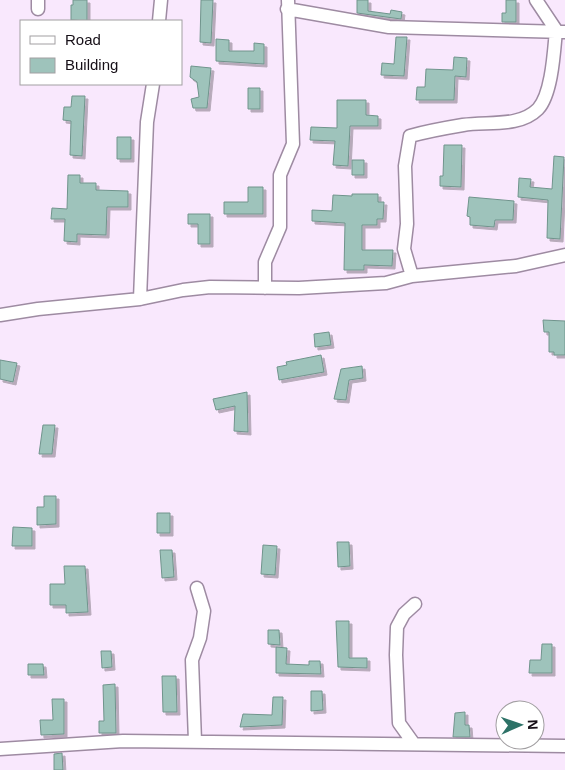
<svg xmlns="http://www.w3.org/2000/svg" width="565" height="770" viewBox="0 0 565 770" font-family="Arial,sans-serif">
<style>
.building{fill:#9ec3bb;stroke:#70948c;filter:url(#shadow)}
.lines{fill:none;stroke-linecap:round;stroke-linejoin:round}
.minor-casing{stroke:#9e8ba2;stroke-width:15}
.minor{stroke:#fff;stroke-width:12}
</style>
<defs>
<filter id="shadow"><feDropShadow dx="3" dy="3" stdDeviation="0" flood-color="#0004"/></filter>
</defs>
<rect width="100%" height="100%" fill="#f9e8fd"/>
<path class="building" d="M73 0H87V21L71 20V5H73Z
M201 0H213L211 43 200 42Z
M357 0H368V11L390 14 391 10 402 12 401 19 357 13Z
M506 0H516V22H502V13H506Z
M396 37H407L404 76 381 75 382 63 394 64Z
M216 39 229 40V51H254V43L264 44V64L216 61Z
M454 57 467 58 466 77 455 76 454 100H416L417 87H425L426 69 453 70Z
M191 66 211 68 207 108H193L191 99 199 97 197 82 190 77Z
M248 88H260V109H248Z
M72 96H85L82 156 70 155 71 121 63 120 64 107H71Z
M337 100H366V115L378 116V126H350L348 166 333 165 335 141 310 140 311 127 337 128Z
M117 137H131V159H117Z
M444 145H462L461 187 440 186V176H443Z
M554 156 564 157 560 239 547 238 548 200 518 197 519 178 531 179 530 187 552 189Z
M352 160H364V175H352Z
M68 175H80V183H96V190L128 191V207H107L106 235 77 234V242L64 241 65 219H51L52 208 67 209Z
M248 187H263V214H224V202H248Z
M352 194H378V202H384L383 219H377V225H362V250H393L392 266 364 265V270H344L345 223 312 221V210L332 211 333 195 352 196Z
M469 197 514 201 513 220H495L494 227 470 225V217L467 216Z
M188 214H210V244H198V224H188Z
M543 320 565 321V355H554V352H549V332H544Z
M329 332 331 345 315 347 314 334Z
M321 355 324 372 279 380 277 367 287 365 286 362Z
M0 360 17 363 13 382 0 379Z
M362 366 363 378 349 380 346 400 334 399 341 369Z
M247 392 248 432 234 431 235 406 216 410 213 399Z
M43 425H55L52 454H39Z
M44 496H56V524L37 525V507H44Z
M157 513H170V533H157Z
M13 527 32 528V546H12Z
M337 542H349L350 566 338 567Z
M263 545 277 546 275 575 261 574Z
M160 550H172L174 577 162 578Z
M64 566H85L88 612 66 613V605H50V584H65Z
M336 621H349V658H367V668L338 667Z
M268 630H279L280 645 268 644Z
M542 644H552V673H529L530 660H541Z
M276 647 287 648 286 664 309 665V661H320L321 674 276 673Z
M101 651H111L112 667 102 668Z
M28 664H43L44 675H28Z
M162 676H176L177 712H163Z
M115 684 116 733H99V721H104L103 685Z
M311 691H322L323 710 311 711Z
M273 697H283L282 725 240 727 243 714 272 715Z
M52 699H64V734L41 735 40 720H53Z
M465 712V725H469L470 737H453L455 713Z
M62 753 63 770H54V754Z"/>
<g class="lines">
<defs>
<path id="minor" d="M38 0V9
M287 9 389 27 565 32
M159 21 161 0
M412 276 404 249 407 224 405 166 410 136C428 131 445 128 463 125 487 121 519 128 538 109 552 94 554 51 556 30L536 0
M265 288V262L280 227V175L293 144 288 0
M140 299 147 122 153 84
M0 315 38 309 140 299 183 290 210 287 299 288 386 283 412 276 516 266 565 255
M195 741 192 660 200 638 204 611 197 588
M414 744 399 723 396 655 397 627 404 614 415 604
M0 749 123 741 565 746"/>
</defs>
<use href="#minor" class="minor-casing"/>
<use href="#minor" class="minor"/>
</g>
<rect x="20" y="20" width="162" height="65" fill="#ffffff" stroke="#a29fa2"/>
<rect x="30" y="36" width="25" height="8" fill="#ffffff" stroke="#a29fa2"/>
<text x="65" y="45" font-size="15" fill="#160f17">Road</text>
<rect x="30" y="58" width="25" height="15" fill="#9ec3bb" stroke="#a29fa2"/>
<text x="65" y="70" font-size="15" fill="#160f17">Building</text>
<g transform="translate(520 725) rotate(88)"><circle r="24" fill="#ffffff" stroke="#a29fa2"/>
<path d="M0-4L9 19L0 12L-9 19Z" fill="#2d7267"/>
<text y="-8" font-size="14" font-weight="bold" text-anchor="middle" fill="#160f17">N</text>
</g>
</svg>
